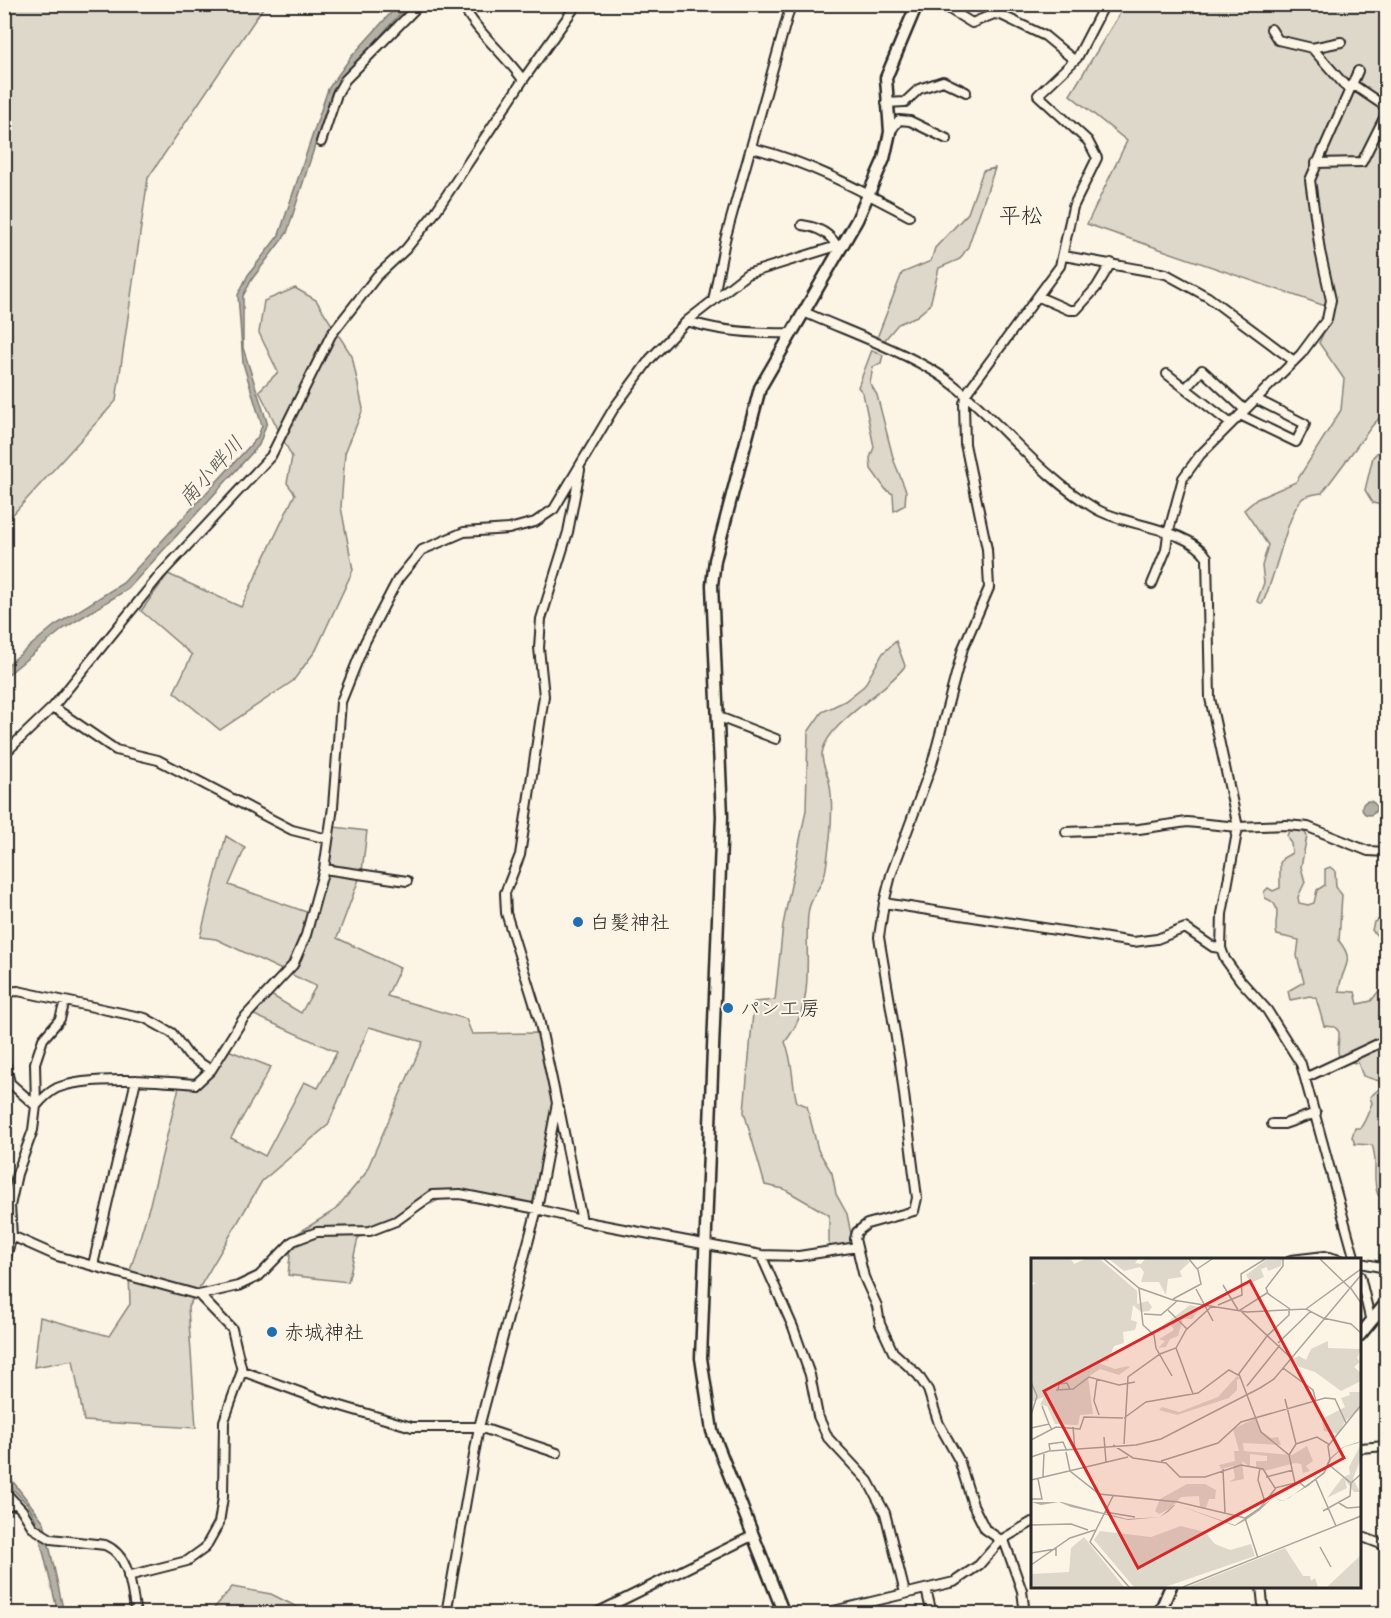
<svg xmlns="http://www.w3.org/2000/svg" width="1391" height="1618" viewBox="0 0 1391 1618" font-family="Pangolin,'Klee One',sans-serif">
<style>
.green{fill:#ded8ca;stroke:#84827a;stroke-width:1.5}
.water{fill:#b4b0a5;stroke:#7d7b74;stroke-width:1.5}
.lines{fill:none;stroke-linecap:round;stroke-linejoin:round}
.street-casing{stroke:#2b2b2b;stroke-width:12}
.secondary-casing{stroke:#2b2b2b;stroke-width:15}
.street{stroke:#fcf5e5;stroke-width:8}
.secondary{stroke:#fcf5e5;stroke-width:10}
.poi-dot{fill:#1f6fb2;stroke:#fcf5e5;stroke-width:2}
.labels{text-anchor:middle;stroke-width:4.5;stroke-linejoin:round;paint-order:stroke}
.poi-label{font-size:20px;fill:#2b2b2b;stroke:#fcf5e5;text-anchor:start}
.water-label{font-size:21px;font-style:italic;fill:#545350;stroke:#fcf5e5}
.quarter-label{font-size:22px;fill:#2b2b2b;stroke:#fcf5e5}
.inset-road{fill:none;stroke:#a8a49b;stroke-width:1.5}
.view{fill:#d62828;fill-opacity:0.15;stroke:#d62828;stroke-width:3}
.inset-edge{fill:none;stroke:#2b2b2b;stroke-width:3}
</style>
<rect width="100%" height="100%" fill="#fcf5e5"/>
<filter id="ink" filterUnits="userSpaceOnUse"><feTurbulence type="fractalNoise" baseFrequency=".0167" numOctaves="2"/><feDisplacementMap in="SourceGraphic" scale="12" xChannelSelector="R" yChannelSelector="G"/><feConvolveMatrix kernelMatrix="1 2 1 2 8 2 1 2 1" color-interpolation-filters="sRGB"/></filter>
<g filter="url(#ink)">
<path class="green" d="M5 4 265 5 148 178 116 401 5 523Z
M1125 5H1386V411L1372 426 1322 493C1316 494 1308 495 1303 498 1288 509 1275 581 1262 604L1257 601 1264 583 1262 566 1268 545 1244 510 1257 499 1296 482 1341 410 1344 379 1319 343 1334 309 1087 224 1127 141 1070 95Z
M995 168 968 247 960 259 939 268 930 305 917 316 898 324 883 342 877 338 902 273 931 261 935 248 968 213 983 171Z
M295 288 316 300 352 356 363 409 345 453 341 507 353 570 316 650 293 681 220 730 174 692 192 655 141 611 168 574 241 607 295 494 287 483 292 457 259 391 278 372 259 333 264 301Z
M872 350 883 355 881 363 873 367 870 383 877 395 894 461 906 491 905 505 894 511 893 494 886 490 871 469 870 458 874 447 863 393 858 387Z
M1386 444V506L1373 503 1365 490 1373 457Z
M896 641 905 666C887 692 824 724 822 755 822 765 829 776 830 786 834 811 830 843 826 868 824 886 809 897 808 914 804 961 817 1001 785 1042 794 1062 791 1082 797 1102L807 1106 818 1150 832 1173 836 1194 847 1214 853 1244 829 1247V1215L784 1189 765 1185 744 1112 754 1002 775 1000 783 925 806 810 808 732 822 712 845 701 864 686 883 653Z
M334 827 367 831 362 871 337 938 400 968 387 996 466 1019 472 1034 539 1033 555 1103 535 1207 449 1195 358 1238 348 1282 288 1275 292 1237 335 1210 365 1174 423 1042 369 1027 328 1125 262 1181 188 1307 196 1428 84 1421 73 1360 34 1367 40 1317 109 1336 130 1304 129 1274 150 1204 179 1087 198 1086 228 1050 271 1067 231 1138 265 1156 304 1082 318 1088 337 1052 252 1014 271 995 301 1013 316 986 216 939 200 937 226 836 245 848 229 885 315 915Z
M1290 828H1302L1307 836 1301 867 1305 882 1298 897 1299 903 1308 905 1314 903 1317 890 1325 885V869L1330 867 1335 871 1336 887 1342 895 1339 941C1357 963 1341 966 1339 991L1355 992 1358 1004 1371 1001 1378 992H1386V1199L1378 1195C1371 1177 1379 1163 1372 1145L1355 1144 1352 1137 1355 1128H1360C1366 1121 1368 1112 1372 1103L1370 1097 1380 1088 1379 1081 1363 1076 1358 1063C1329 1061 1340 1049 1339 1032L1335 1027 1324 1026 1316 998 1310 996 1290 1000 1288 991 1304 982 1297 956 1299 940 1277 935C1272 920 1286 906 1265 898L1264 892 1268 888 1273 891 1280 888V863L1283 858 1292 853 1291 844 1287 836Z
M1383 917H1386V946L1372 930 1374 922Z
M232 1587 271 1594 309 1613H210Z"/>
<path class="water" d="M398 5H408L333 89 287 233 252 279 243 296V348L267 422 259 445 128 589 63 629 5 677V667L54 626 123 583 257 438 262 426 243 363 238 295 248 275 279 235 328 89 351 57Z
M1362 808a7 7 0 1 1 14 0a7 7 0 1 1-14 0Z
M4 1470 44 1522 64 1613H58L35 1518 28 1505 5 1481Z"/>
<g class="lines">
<defs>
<path id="street" d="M462 4C477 33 504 53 523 80
M941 4 972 23 994 14 1001 15 1045 36 1074 60
M1271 29 1278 40 1312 48 1341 42
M1312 48 1349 90
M1352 84 1386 107
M886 103 905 102 919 89 943 81 966 92
M890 132 899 120 910 121 947 139
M321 142 337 94 345 80 420 4
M752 148C809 162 858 189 909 216
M1316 163 1362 162 1386 114
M802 225C816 227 829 232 836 245
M1064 256 1166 274 1208 297 1294 361
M1039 297 1069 310H1076L1096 288 1111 263
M713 301 725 240 791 4
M804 312C848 332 919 356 955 386 1004 426 1041 477 1096 509 1125 526 1188 528 1207 557L1210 698 1238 827 1222 914 1221 948 1225 959 1240 980 1267 1010 1301 1064 1355 1260
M687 321C721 332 756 334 791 333
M1167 374 1231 424
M1187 387 1202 370 1245 410
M965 395 1060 266 1073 207 1097 158 1088 141 1038 95 1077 58 1105 4
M967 397 964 403 965 444 987 549 989 588 963 648 932 764 891 875 884 903 879 937 900 1062 917 1198 914 1211 867 1224 857 1232 855 1239 864 1277 877 1306 880 1324 893 1352 918 1375 928 1390 939 1424 959 1460 973 1505 985 1529 1005 1543 1022 1591 1025 1614
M1240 415 1296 442 1305 424 1256 399
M1152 584 1166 550 1168 534 1183 478 1200 455 1301 354 1327 319 1331 300 1320 251 1310 180 1358 71
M53 707 116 750 158 760 292 830 328 839
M719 717 776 739
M4 754 53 707 160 575 271 456 331 335 377 276 406 249 434 214 523 80 577 4
M1066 832 1139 829 1187 822 1238 827 1287 825 1308 827 1368 851 1386 852
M324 869 407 881
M884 903 1133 942 1157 939 1185 928 1213 947 1221 948
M4 992 18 991 145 1018 172 1033 188 1055 211 1070
M4 1058 10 1083 36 1106
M1305 1078 1386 1040
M36 1106 35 1063 43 1039 60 1019 65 1001
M559 1108 582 1221
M1272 1124H1284L1316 1113
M12 1236 57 1256 199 1295 238 1286 259 1276 293 1241 317 1232 370 1231 396 1221 432 1195 460 1194 537 1209 592 1223 761 1255 799 1256 857 1247
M761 1255 793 1327 810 1375 818 1416 828 1438 868 1481 885 1513 905 1593
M1291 1260 1325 1256 1340 1260
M1360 1263 1386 1268
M4 1264 12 1236 10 1206 17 1174 33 1130 36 1106C42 1099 49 1092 57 1088 90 1075 161 1081 196 1084L211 1070 243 1019 293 965 306 935 324 869 333 807 341 702 365 642 398 579 422 550 464 532 509 529 535 522 554 509 614 408 650 359 687 321 747 274 843 244
M93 1265 136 1080
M1360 1276 1371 1322
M242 1371 324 1401 412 1427H479L557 1453
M1360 1448 1386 1446
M4 1491 22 1510 33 1528 51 1539 105 1545C131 1556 131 1589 136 1614
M4 1507 16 1503
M1360 1536 1386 1546
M128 1576 187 1561 205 1548 219 1523 223 1497 224 1421 242 1371 232 1329 199 1295
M1261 1586 1264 1614
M926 1589 932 1614
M446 1614 479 1427 537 1209 557 1103 539 1019 506 913 505 893 520 855 544 696 539 648 541 619 568 532 580 470
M594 1614 752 1536
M821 1614 954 1582 979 1565 1001 1540 1032 1522"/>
<path id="secondary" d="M1360 1335 1386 1303
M784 1614 712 1431 701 1358 722 816 712 585 715 560 760 388 857 220 884 159 890 132 886 78 917 4
M1159 1614 1171 1586"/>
</defs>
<use href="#street" class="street-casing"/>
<use href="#secondary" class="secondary-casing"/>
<use href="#street" class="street"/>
<use href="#secondary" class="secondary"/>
</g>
</g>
<g class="poi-dot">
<circle cx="578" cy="922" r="6"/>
<circle cx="728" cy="1008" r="6"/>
<circle cx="272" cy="1332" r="6"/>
</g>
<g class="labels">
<g class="poi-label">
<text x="590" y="929">白髪神社</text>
<text x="740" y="1015">パン工房</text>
<text x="284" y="1339">赤城神社</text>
</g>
<g class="water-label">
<text transform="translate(211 471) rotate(-48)" y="7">南小畔川</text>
</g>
<g class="quarter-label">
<text x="1021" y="223">平松</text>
</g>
</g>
<g transform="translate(1031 1258)">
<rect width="330" height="330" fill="#fcf5e5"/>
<path d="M0 1H40L43 6 54 1H69L106 33V46L117 43 121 49 118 53 110 54 102 47 100 62 106 64 104 72 92 74 93 85 83 88 77 103 65 104 84 111 97 108 99 109 88 117 69 111 57 119 62 156 49 157 47 167 24 166 16 148 9 147 13 139 0 144V28L5 25 0 24ZM78 1H107L104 5 110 6 114 1H156L159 4 149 13 151 19 137 21 135 37 128 24H110L113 14 109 9 93 13ZM251 1 250 8 237 13 236 9 230 11 233 19 220 25 215 17 235 2ZM159 47 168 49 166 54 161 61H152L147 78 139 81 135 89 127 90 134 83 128 81 143 72 140 66 133 72 130 69ZM297 83V90L330 91 326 100 329 104 323 109 330 115V123L310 133 284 114 266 108 262 101 268 98 275 102 280 91ZM206 118 210 120 206 122V132L198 140 146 157 128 152 131 149 148 154 187 139ZM318 134H330V151L314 163 308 176 293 173 291 161 314 149 310 140 319 137ZM225 160 229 172 240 180 247 179 250 187 212 185 213 193 261 197 276 188 282 203 275 208 279 213 272 215 270 206 264 205 233 213 225 210V203H236V198L219 196V209L211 203 213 221 198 224 204 220 202 208 190 211 188 207 204 203 203 193H208L202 171ZM330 186V200L322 221 329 234H323L314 222 316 230 296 240 311 220 319 216 318 209ZM156 226H174L185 232 184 241H178L175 250 169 249 168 238 150 239 140 250 128 256 124 253 129 241ZM150 268 174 274 184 286 199 292 220 286 224 298 134 329H103L63 282 69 273 120 279ZM53 279 93 329H0V316L38 314 40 290ZM254 290 272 318H279L280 323 284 320 287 329H156ZM330 297V329H296Z" fill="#ded8ca"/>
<path d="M330 183 327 185 313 189 298 203 293 215 277 228 252 243H250L243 239 228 253 215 262 204 268 146 247H144L137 254 129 259 97 262 40 249 28 244 10 247 0 244H31L96 261 129 259 143 247H146L204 267 243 239 251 243 258 240 292 215 298 201 312 189Z" fill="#b4b0a5"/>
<path class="inset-road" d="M73 1 108 30 142 42 216 54 275 51 292 60 320 66 330 75M289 1 319 30M166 11 181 1M192 27 207 52M319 29 330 45M108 30 112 67 123 77 125 90 141 118M165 31 182 63M237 35 235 30 252 8V1M142 41 170 26 167 12 158 1M187 47 211 37 210 16 234 1M259 51 236 35 209 52 260 100M275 51 330 11M137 52 156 71M113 56 130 57 146 43M247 85 280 53M145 90 162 136M252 110 282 132 285 143M208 116 230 174 258 197 264 225M66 121 63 143 68 157M0 124 6 138 0 157M216 128 249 87M25 132 42 131 58 119 88 127 104 124M27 132 28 126 36 125 39 131M254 141 265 186M11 148 18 166M93 160 115 144 167 135 198 112 207 117 236 78 258 57V52M42 169 44 193M0 170 18 166 21 172M73 179 75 204M0 182 25 169 49 171 53 159 92 160M93 186 97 119 129 96 145 90 155 72 181 48M82 187 102 200 135 205 149 219H174L210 207 232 211 244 230 268 224 274 229 293 215 299 202 297 188 330 147M19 192 18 186 32 184 36 193M35 194 39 213 68 236 147 244 214 260 229 250 245 230M258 197 265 186 286 179 299 187M0 199 18 193 105 187 130 181 229 130 243 121 330 17M130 203 187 185 210 164 294 140 304 141 315 165M297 206 320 225M229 210 227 222 234 244M192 211 194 255M12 219 13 194M235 219 262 212M0 222 97 199M285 222 305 268M82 238 59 284 98 329M0 241H11L7 221M308 245 316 250 330 249M292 253 319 238 320 225 330 216M74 254 104 259M214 260 227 300M0 267 40 266 57 272M289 289 300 309M0 295 25 291V298M0 307 39 280 64 272M152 329 330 258"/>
<path class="view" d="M219 23 313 200 107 310 13 133Z"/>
<rect width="330" height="330" class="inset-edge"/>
</g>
<rect width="1391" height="1618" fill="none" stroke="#fcf5e5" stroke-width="24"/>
<rect x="12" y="12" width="1367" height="1594" fill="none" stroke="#2b2b2b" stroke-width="2" filter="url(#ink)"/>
</svg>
